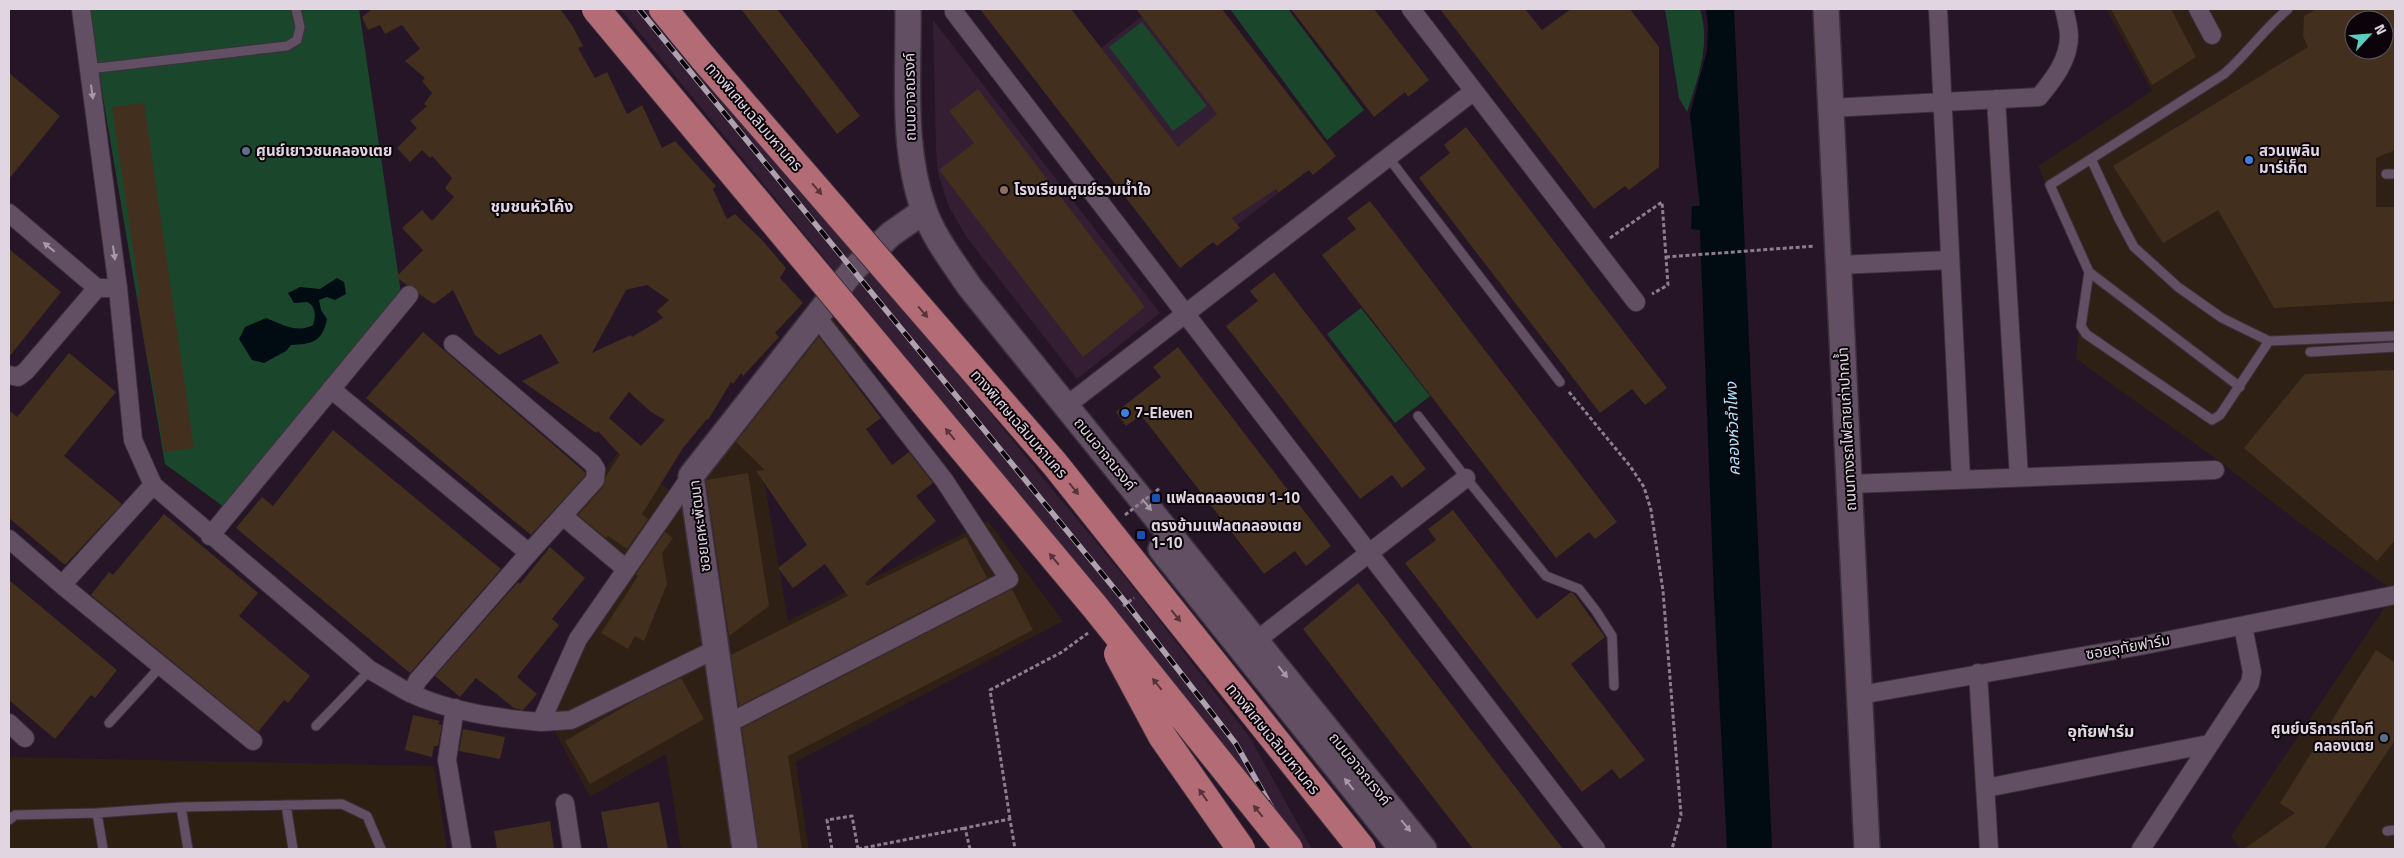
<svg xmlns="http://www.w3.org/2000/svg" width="2404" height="858" viewBox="0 0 2404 858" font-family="'Titillium Web','Noto Sans Thai',sans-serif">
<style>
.commercial{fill:#2e2014;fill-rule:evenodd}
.industrial{fill:#2d2013}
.built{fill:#331e34}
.green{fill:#1a472c}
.water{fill:#000b12}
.building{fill:#432f1e;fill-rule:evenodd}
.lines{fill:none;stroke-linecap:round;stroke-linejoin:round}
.lane-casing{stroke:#3c303d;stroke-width:11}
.street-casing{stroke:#3c303d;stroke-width:20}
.secondary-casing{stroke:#3c303d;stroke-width:28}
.highway-casing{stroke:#3c303d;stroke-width:30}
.path{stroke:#8c7e8d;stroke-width:3;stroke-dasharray:4 2.5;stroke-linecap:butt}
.lane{stroke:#634f63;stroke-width:9}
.street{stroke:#634f63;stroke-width:18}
.secondary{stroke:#634f63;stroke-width:25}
.highway{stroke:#b36c75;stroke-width:28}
.rail-casing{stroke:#aea2af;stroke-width:5.5}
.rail{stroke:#0a040a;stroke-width:4;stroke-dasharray:11;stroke-linecap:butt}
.highway-bridge-casing{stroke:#3c303d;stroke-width:30;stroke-linecap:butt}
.path-bridge{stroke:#8c7e8d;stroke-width:3;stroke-dasharray:4 2.5;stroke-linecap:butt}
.highway-bridge{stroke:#b36c75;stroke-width:28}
.oneway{fill:#a899a8}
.oneway2{fill:#56333a}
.service-dot{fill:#5c6f8a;stroke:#0a040a;stroke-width:2}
.shop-dot{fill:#3f7fe0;stroke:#0a040a;stroke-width:2}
.education-dot{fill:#8d6e63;stroke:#0a040a;stroke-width:2}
.transit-dot{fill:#1a4fb4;stroke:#0a040a;stroke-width:2}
.labels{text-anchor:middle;stroke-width:4;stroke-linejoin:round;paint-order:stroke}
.street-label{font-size:15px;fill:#e0d5e1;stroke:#0a040a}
.poi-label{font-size:15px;font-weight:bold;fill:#e0d5e1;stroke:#0a040a;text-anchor:start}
.neighbourhood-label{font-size:16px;font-weight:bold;fill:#e0d5e1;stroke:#0a040a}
.water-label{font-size:16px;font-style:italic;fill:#aee3fb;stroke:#0a040a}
</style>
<rect width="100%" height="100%" fill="#251526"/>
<path class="commercial" d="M2106 9H2395V849H2240L2231 836 2395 592 2301 524 2219 461 2076 359 2084 269 2038 166 2152 91ZM2354 20H2384V50H2354Z
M822 304 864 358 763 473 788 621 988 521 1063 621 796 762 809 849H681L666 754 590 797 539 702 624 557 572 515 618 452 672 492Z"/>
<path class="industrial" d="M9 757 434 766 447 849H9Z"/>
<path class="built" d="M620 9H659L1140 596 1249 736 1312 849H1278L1103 598Z
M1142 16 1278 193 1237 225 1101 48Z
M933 20 1160 313 1077 379 967 238 949 207 938 173 936 150Z"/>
<path class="green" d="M88 9H359L401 293 224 507 165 464Z
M1230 9H1288L1364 110 1327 140Z
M1665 9H1700C1711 44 1698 78 1687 112L1679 98Z
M1142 22 1207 106 1173 131 1109 47Z
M1361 308 1430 396 1395 423 1327 334Z"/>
<path class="water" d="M1706 9H1734L1772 849H1727L1714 597 1700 230 1691 229 1692 206H1700L1690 114 1707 51 1708 27Z
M337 278 344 282 346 294 335 300 327 297 319 300 321 310 327 319C322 343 311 344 291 345L286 351 264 363 252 360 239 339 245 327 266 318C282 324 296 334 313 325 316 316 316 306 307 302L294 303 288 293 300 287 320 289Z"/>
<path class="building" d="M372 9H560L572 25 583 46 578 48 595 78 607 72 627 114 642 105 662 148 675 141 716 186 713 189 727 219 735 214 762 240 786 268 780 278 803 303 775 333 779 337 743 376 741 373 733 384 731 382 708 420 707 419 683 448 642 514 648 519 627 549 608 536 606 538 578 515 603 487 606 476 620 455 598 431 596 433 522 381 559 363 541 334 499 355 475 335 453 290 434 304 419 294 415 287 407 285 396 277 423 250 402 228 422 210 432 221 454 197 445 188 452 178 432 156 430 158 422 150 410 162 397 148 417 128 410 121 427 106 424 104 432 93 422 81 425 78 405 61 420 49 402 25 385 34 380 25 368 30 362 17ZM647 285 669 300 657 311 663 318 632 337 631 335 592 353 626 290ZM629 392 651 412 665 420 641 446 609 418Z
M741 9H777L860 116 837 134Z
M980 9H1071L1178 147 1217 114 1136 9H1222L1336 156 1313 175 1309 170 1278 193 1276 189 1232 218 1240 228 1217 246 1213 242 1180 268Z
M1291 9H1374L1429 80 1408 97 1405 92 1374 117Z
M1440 9H1525L1542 30 1571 9H1630L1659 47V167L1629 190 1625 186 1594 209Z
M2111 9H2171L2196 57 2152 85Z
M2317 9H2395V150L2376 158V207H2395V301L2274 308 2218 210 2163 243 2113 166 2308 47 2303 36 2304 16ZM2354 20H2384V50H2354Z
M9 73 60 116 9 179Z
M978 89 1145 307 1083 357 939 170 974 143 949 111Z
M144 103 194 448 164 452 150 365H148L137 297 140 296 112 107Z
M1466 127 1667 388 1645 405 1632 389 1600 413 1419 178 1450 153 1444 145Z
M1370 201 1617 522 1595 539 1589 532 1556 558 1322 255 1356 229 1347 218Z
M9 249 61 292 9 357Z
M1274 272 1426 469 1402 488 1392 475 1360 499 1226 326 1258 301 1250 291Z
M423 332 585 472V476L531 535 366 398Z
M819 337 881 418 866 429 892 465 909 452 933 483 916 496 936 521 865 583 867 586 966 537 987 578 739 706 731 655 848 596 825 564 793 588 778 568 807 545 756 471 765 470 736 442Z
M1178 347 1331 546 1306 566 1295 551 1264 574 1141 415 1126 426 1116 412 1161 377 1153 367Z
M69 353 116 392 64 456 122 504 65 565 9 518V410L17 417Z
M2395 370V540L2377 561 2244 448 2305 374Z
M333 430 501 569 410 673 236 528 262 497 273 506Z
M748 473 769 606 729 636 706 480Z
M1453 510 1537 619 1571 592 1574 594 1605 637 1571 664 1645 760 1620 779 1612 769 1582 792 1405 563 1436 540 1428 529Z
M164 514 258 593 239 616 310 676 288 703 284 700 258 732 91 595 109 572 113 575Z
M665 532 673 538 662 553 667 584 644 641 635 636 628 649 601 633 638 576 636 574Z
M550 547 585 578 552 619 559 625 517 677 537 694 523 710 514 708 476 678 460 697 435 676 518 582 520 584Z
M9 580 117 670 95 698 91 695 55 739 9 700Z
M1358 583 1563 849H1473L1303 629Z
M1012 589 1033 630 788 756 802 849H759L742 728Z
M2376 650 2395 663V740L2324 849H2244L2295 813 2280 803Z
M681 678 704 719 590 784 565 741 639 698Z
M413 715 440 721 438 724 442 725 438 746H434L432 757 405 750Z
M463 729 505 737 500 759 459 751Z
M659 802 668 849H608L601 812Z
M550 821 554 849H497L494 831Z"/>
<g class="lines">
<defs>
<path id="lane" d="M2288 9C2264 29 2247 54 2224 74L2091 159 2119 219 2134 247 2178 287 2222 318 2269 341 2395 336
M89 69 287 46 297 40 300 27 296 9
M1388 157 1560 382
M2091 159 2050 185 2089 272 2081 326 2086 334 2212 420 2220 415 2269 341
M2386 174H2395
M2089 272 2240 387
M2310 352 2395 347
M1418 416 1466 478 1546 576 1579 589 1596 611 1612 636 1614 686
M109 723 161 666
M316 726 370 670
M286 805 293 849
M181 807 188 849
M97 813 103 849
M9 820 15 815 97 813 181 807 342 804 367 816 381 849
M2387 831 2395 830"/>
<path id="street" d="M81 9 118 288 133 440 153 485 370 670C383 677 396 686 410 693 450 712 497 718 541 722L578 639 691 476
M1411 9 1636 302
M1938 9 1961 479
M2198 9 2212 35
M954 12 1596 849
M1996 99 2019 477
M1830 108 2039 97C2053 80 2069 60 2069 36 2069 28 2066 17 2064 9
M9 213 97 288H118
M1839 265 1950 260
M9 375 18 377 26 371 97 288
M331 389 529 553 595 480 596 469 592 463 453 344
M1066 406 1474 91
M1850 484 2215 470
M153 485 62 585 253 741
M563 516 626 569
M210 536 409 295
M9 539 62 585
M1257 640 1466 478
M1978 673 1989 849
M411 693 418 680 529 553
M1860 695 2140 646 2395 595
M455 708 447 760 462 849
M541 722 571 720 716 649
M9 723 25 738
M727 724 1009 579 944 480 817 317
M1986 788 2209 744
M565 803 572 849
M2141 849 2250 683 2252 672 2243 626"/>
<path id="secondary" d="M908 9C909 75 901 147 924 210 934 238 953 262 969 286L1424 849
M1826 9 1867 849
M1161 549 1402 849
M745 849 691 476 853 270 891 234 924 211"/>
<path id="highway" d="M663 9 705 60"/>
</defs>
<use href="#lane" class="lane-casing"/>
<use href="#street" class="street-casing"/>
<use href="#secondary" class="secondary-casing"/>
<use href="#highway" class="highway-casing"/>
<path class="path" d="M1610 238 1662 202 1668 285 1652 294
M1666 257 1815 246
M1569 392 1630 466 1644 487 1651 510 1663 591 1681 815 1672 849
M1123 606 1134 598
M1010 819 990 690 1062 652 1088 633
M832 849 827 820 852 816 858 849
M858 849 965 828
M970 849 965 828 1010 819 1015 849"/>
<use href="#lane" class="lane"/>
<use href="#street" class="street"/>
<use href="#secondary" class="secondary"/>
<use href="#highway" class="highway"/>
<defs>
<path id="rail" d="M639 9 1127 604 1236 744 1295 849"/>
</defs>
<use href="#rail" class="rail-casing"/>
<use href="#rail" class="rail"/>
<defs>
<path id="highway-bridge" d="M596 9 1095 607 1289 849
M705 60 1054 463 1362 849
M1118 654 1162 736 1241 849"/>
</defs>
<use href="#highway-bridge" class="highway-bridge-casing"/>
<path class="path-bridge" d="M1125 515 1160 488"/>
<use href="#highway-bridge" class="highway-bridge"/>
</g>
<defs><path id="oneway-solid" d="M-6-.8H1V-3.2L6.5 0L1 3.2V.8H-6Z" transform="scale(1.25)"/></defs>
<g class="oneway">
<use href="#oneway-solid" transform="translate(92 92) rotate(82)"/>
<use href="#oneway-solid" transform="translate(49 247) rotate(-140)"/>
<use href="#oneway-solid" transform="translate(114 253) rotate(82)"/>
<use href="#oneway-solid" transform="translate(1147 505) rotate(51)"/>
<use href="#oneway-solid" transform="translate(1283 672) rotate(51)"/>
<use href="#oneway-solid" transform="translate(1349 784) rotate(-129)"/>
<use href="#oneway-solid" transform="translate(1406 826) rotate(51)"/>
</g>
<g class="oneway2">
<use href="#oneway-solid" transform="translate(817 189) rotate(49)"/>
<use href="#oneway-solid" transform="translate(923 312) rotate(49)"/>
<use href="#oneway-solid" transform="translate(950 434) rotate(-130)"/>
<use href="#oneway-solid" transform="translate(1074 489) rotate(51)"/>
<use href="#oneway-solid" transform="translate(1054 559) rotate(-130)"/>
<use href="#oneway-solid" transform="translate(1176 616) rotate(51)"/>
<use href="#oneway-solid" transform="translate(1157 684) rotate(-129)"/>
<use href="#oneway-solid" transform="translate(1203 795) rotate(-125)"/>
<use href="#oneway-solid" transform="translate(1258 811) rotate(-129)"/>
</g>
<g class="service-dot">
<circle cx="246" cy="151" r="5"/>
<circle cx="2384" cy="738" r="5"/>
</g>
<g class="shop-dot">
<circle cx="2249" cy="160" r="5"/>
<circle cx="1125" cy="413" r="5"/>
</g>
<circle class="education-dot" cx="1004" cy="190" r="5"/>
<g class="transit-dot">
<rect x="1151" y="493" width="10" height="10" rx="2.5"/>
<rect x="1136" y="530" width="10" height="10" rx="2.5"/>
</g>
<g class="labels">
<g class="street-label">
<text transform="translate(910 97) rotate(-91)" y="5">ถนนอาจณรงค์</text>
<text transform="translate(754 117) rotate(49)" y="5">ทางพิเศษเฉลิมมหานคร</text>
<text transform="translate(1019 424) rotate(49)" y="5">ทางพิเศษเฉลิมมหานคร</text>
<text transform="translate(1847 429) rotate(-93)" y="5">ถนนทางรถไฟสายเก่าปากน้ำ</text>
<text transform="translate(1105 454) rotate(51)" y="5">ถนนอาจณรงค์</text>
<text transform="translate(700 526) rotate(-97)" y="5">ซอยเคหะพัฒนา</text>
<text transform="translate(2128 647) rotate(-10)" y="5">ซอยอุทัยฟาร์ม</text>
<text transform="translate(1273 739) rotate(51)" y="5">ทางพิเศษเฉลิมมหานคร</text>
<text transform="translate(1360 769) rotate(51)" y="5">ถนนอาจณรงค์</text>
</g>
<g class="poi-label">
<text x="256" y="156">ศูนย์เยาวชนคลองเตย</text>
<text x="2259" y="156">สวนเพลิน<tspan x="2259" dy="17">มาร์เก็ต</tspan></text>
<text x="1014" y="195">โรงเรียนศูนย์รวมน้ำใจ</text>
<text x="1135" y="418">7-Eleven</text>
<text x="1166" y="503">แฟลตคลองเตย 1-10</text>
<text x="1151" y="531">ตรงข้ามแฟลตคลองเตย<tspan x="1151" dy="17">1-10</tspan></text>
<text x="2374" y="734" text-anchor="end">ศูนย์บริการทีโอที<tspan x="2374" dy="17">คลองเตย</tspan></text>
</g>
<g class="neighbourhood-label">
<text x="532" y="212">ชุมชนหัวโค้ง</text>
<text x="2101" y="737">อุทัยฟาร์ม</text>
</g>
<g class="water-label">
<text transform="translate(1732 429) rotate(-92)" y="6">คลองหัวลำโพง</text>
</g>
</g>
<rect width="2404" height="858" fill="none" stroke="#e0d5e1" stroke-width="20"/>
<g transform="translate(2369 35) rotate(64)"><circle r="24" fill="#0a040a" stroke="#605860"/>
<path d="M0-4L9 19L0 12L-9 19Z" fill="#59cebe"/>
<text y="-8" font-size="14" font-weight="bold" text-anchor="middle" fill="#e0d5e1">N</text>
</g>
</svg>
